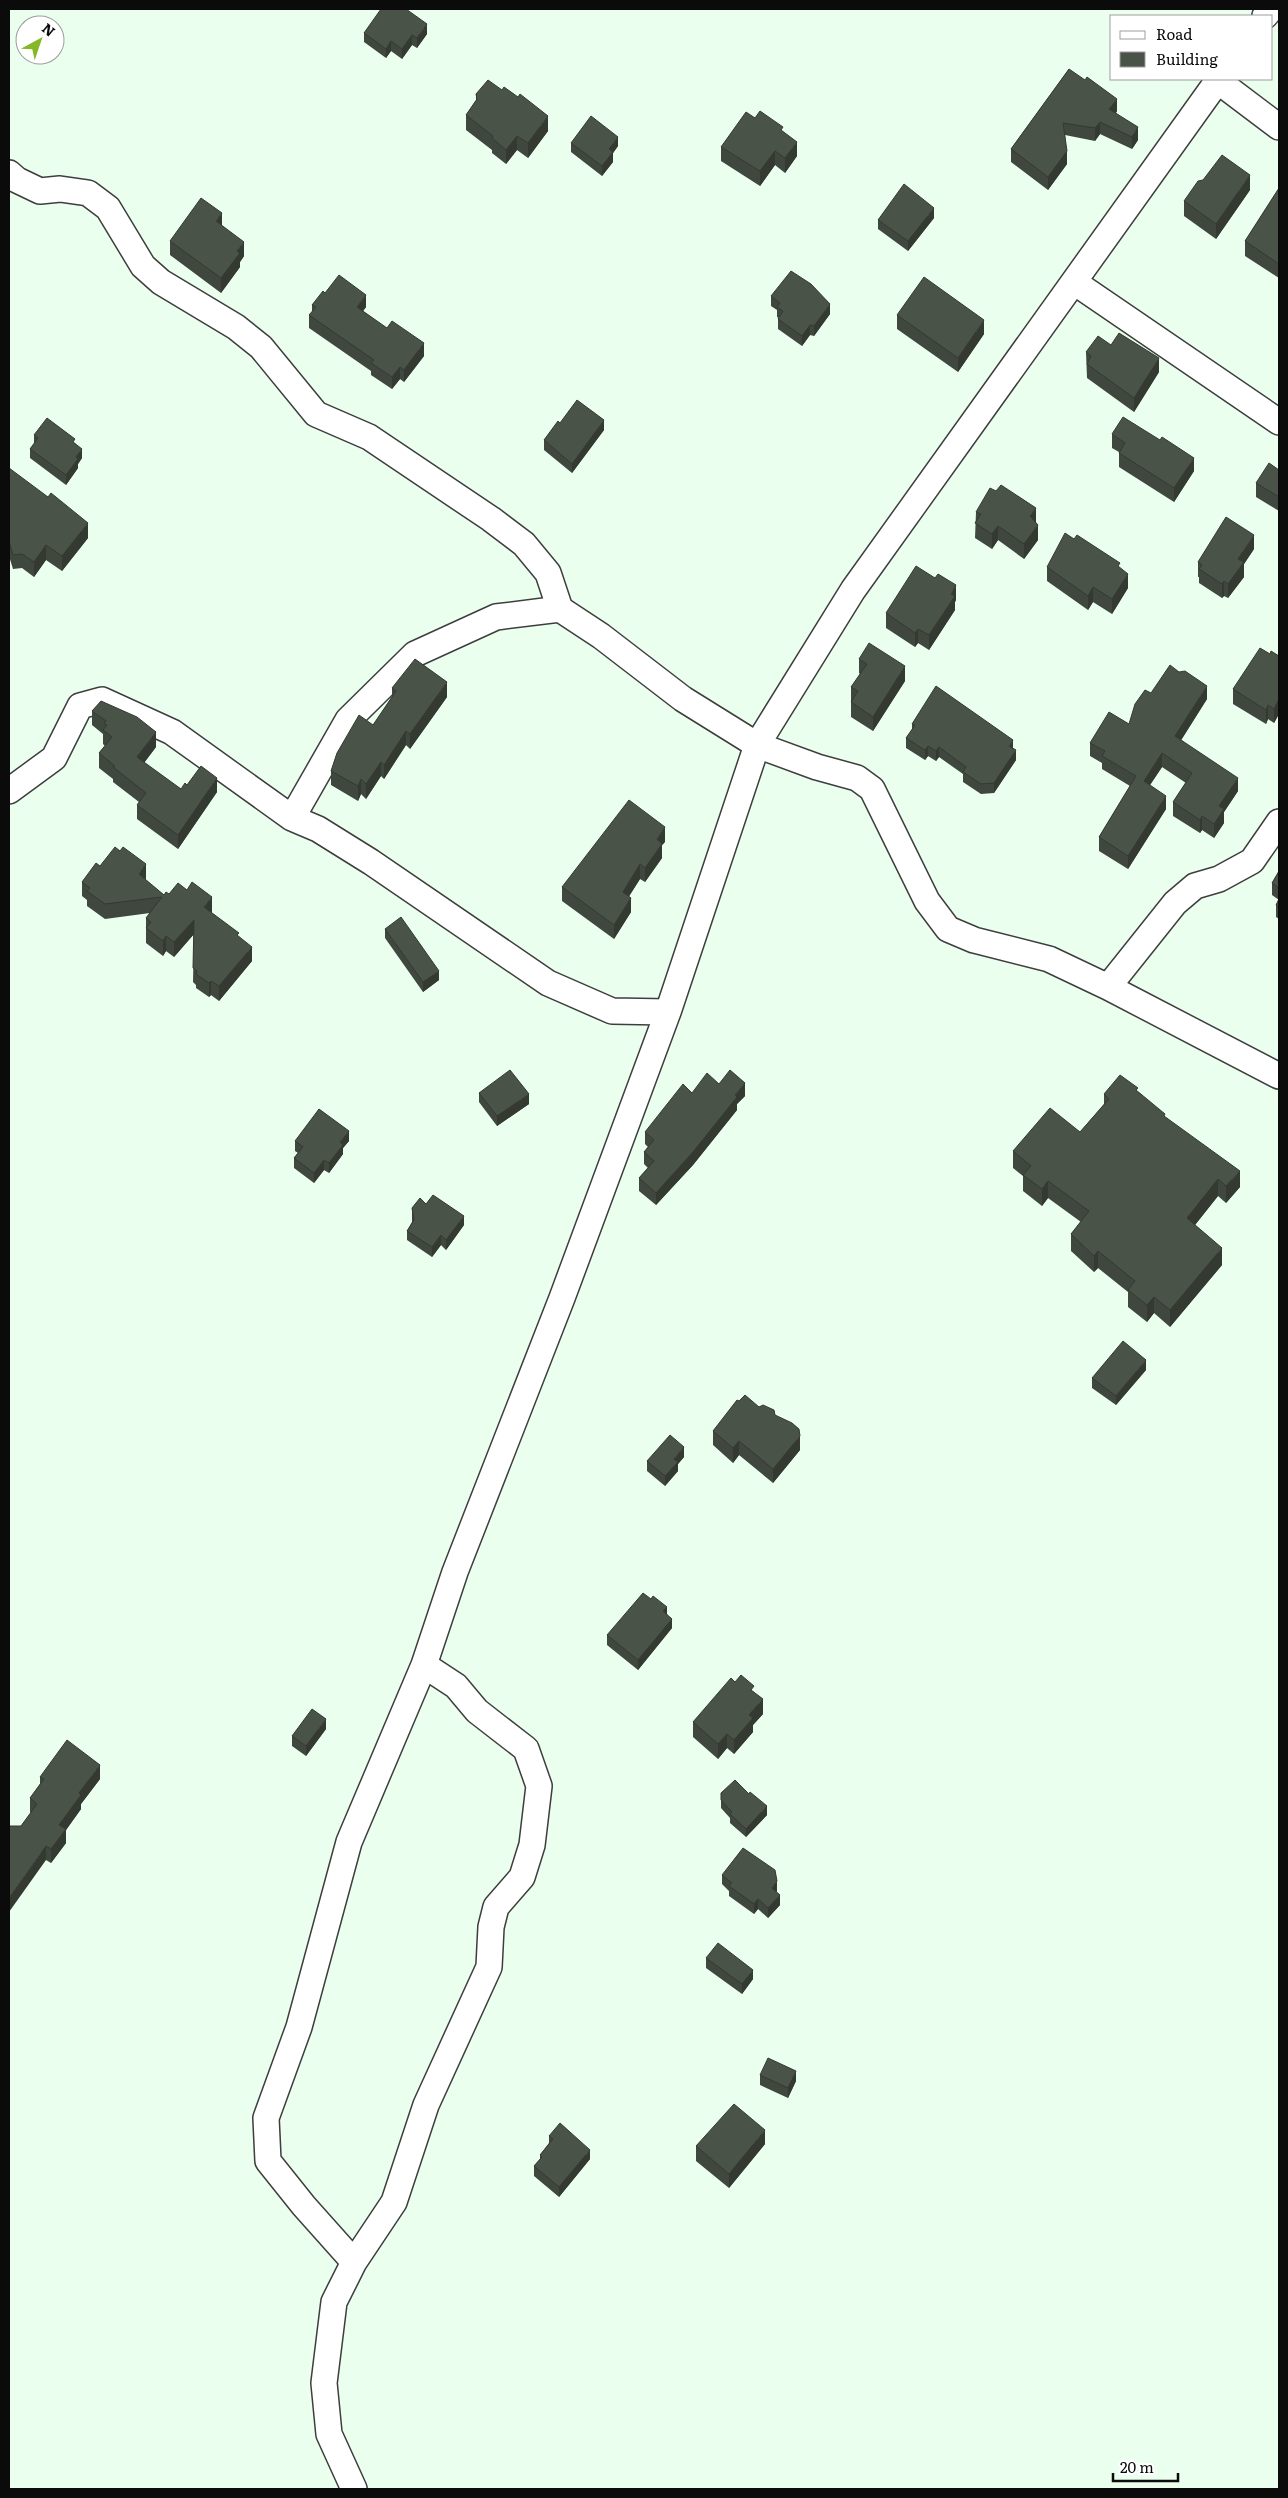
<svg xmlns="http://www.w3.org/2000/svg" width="1288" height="2498" viewBox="0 0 1288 2498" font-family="Literata,serif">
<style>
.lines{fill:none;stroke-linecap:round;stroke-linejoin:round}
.minor-casing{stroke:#3e3e3e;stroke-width:28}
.minor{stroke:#fff;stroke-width:25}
.wall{fill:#40473e}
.shaded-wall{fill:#343a32}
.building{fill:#4a5348;stroke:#343a32}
</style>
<rect width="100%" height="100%" fill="#eaffee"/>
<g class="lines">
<defs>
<path id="minor" d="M1265 16 1271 9
M1218 81 1279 127
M9 173 17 180 40 191 60 189 88 193 108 208 143 266 161 282 236 327 261 347 316 414 369 437 491 519 524 544 548 573 560 609
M1074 282 1279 422
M9 791 54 758 80 706 102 700 172 732 292 818 348 720 415 654 496 617 560 609 601 636 683 699 757 745 817 767 857 778 872 789 927 901 948 929 974 940 1049 959 1108 987 1279 1076
M292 818 318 829 371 862 548 983 612 1011 668 1012
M1108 987 1175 903 1195 886 1219 879 1252 861 1279 822
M354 2262 304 2206 268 2161 266 2118 299 2027 349 1842 424 1665 455 1572 562 1298 668 1012 757 745 853 590 1219 79
M354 2489 329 2434 324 2383 334 2302 354 2262 394 2202 426 2105 489 1967 491 1927 496 1907 522 1877 532 1845 539 1786 526 1749 477 1711 456 1686 424 1665"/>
</defs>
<use href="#minor" class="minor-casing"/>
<use href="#minor" class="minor"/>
</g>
<path class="wall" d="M364 33 427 34 417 48 412 45 402 59 391 51 386 58 364 42Z
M1069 69 1117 111 1116 113 1138 140 1132 149 1100 134 1095 141 1065 135 1067 164 1048 190 1011 162V149Z
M476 94 548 131 528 158 517 150 506 164 492 153V150L466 130V115L476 101Z
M755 118 797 156 785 173 775 165 760 186 721 161V147Z
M571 143 618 146 613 153V162L602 176 571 152Z
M1279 188V278L1245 256V241Z
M1250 190 1216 239 1184 216V201Z
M934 218 908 251 878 229V220Z
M222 226 244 256 240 262V267L221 293 170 255V241Z
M325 293 366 307 363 311 424 356 404 382 400 379 392 389 371 375V371L309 328V315L312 312V305Z
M771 296 830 314 814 336 810 335 802 346 778 329V319L779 318 777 317V310L771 306Z
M897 315 984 334 958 372 897 329Z
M1086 352 1159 372 1134 412 1087 378Z
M560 423 604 430 572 473 544 450V440Z
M1112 434 1194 471 1174 502 1119 467V452L1112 448Z
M34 435 75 443 82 458 78 464V468L66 485 30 458V449L34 444Z
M9 468 88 538 62 571 46 560 34 577 22 568 13 569 9 556Z
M1279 470V511L1256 497V483Z
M976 512 1036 522 1038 540 1024 559 998 540 992 549 975 538Z
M1254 549 1244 564V577L1228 598 1224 596 1222 598 1199 583V577H1198V562Z
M1047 567 1120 568 1128 588 1112 614 1093 602 1088 610 1047 581Z
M956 600 955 602V610L929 650 918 643 915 647 886 628V613Z
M1270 654 1279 656V714L1274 723 1268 719 1266 724 1233 704V689Z
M859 659 905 681 873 731 851 717V687L860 674 859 673Z
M392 688 447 697 410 749 406 745 384 779 381 776 366 799 361 794 358 801 331 785V771L373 725 392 697Z
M1151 693 1207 699 1181 740 1238 791 1224 812V823L1214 838 1202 830 1200 833 1173 816V802L1186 783 1162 767 1150 785 1166 809 1128 869 1099 851V837L1130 786 1102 769V763L1090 756V743L1129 724Z
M92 711 156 747 144 763 181 789 187 785 217 792 178 849 137 819V805L139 802 113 782V779L99 768V753L105 746 103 744V734L92 725Z
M912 724 1013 748 1016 760 994 793 981 794 963 782V774L939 757 936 761 928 756 925 760 906 748V738L912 730Z
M665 842 662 845V858L645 882 640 879 629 896 631 912 614 939 562 901V887Z
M100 866 146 878 145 880 164 895 169 894 212 912V913L239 937 252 961 219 1001 211 995 209 997 196 988V985L193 982 194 934 174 957 166 951 163 956 146 943V918L150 913 105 919 87 906V900L82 896V882Z
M1279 871V919L1276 917V905L1279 900 1272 895V883Z
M385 929 439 980 423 992 385 938Z
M1138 1092 1240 1187 1226 1203 1218 1196 1195 1225 1222 1265 1170 1327 1154 1313 1147 1322 1128 1307V1292L1098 1268 1094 1272 1071 1251V1234L1081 1222 1048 1198 1042 1206 1023 1191V1176L1013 1168V1151L1080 1132 1104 1104V1094Z
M479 1093 529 1104 497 1126 479 1102Z
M692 1093 745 1096 737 1104V1110L693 1165 656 1205 639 1191V1178L648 1168 644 1164V1152L648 1147 645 1144V1132Z
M295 1141H349L343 1148V1154L329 1173 324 1170 314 1183 294 1168V1158L298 1153 295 1151Z
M426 1204 464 1225 446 1250 441 1245 432 1257 407 1240V1231L412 1222V1208Z
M1146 1370 1116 1405 1092 1388V1378Z
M739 1401 759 1407 775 1415 800 1450 773 1483 739 1455 733 1463 713 1445V1431Z
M684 1457 678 1464V1471L665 1486 647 1471V1461Z
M667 1614 672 1628 638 1670 607 1645V1635Z
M735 1682 754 1692 763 1714 753 1725V1732L734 1754 727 1748 718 1759 693 1737V1722Z
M326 1729 306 1756 292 1746V1736Z
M40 1777 100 1779 81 1804V1809L66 1830V1843L51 1863 46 1860 21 1826 31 1813 30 1812V1798L40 1784Z
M721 1793 767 1815 746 1837 730 1823V1818L721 1808Z
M722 1875 777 1891 776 1892 780 1905 768 1918 758 1909 754 1914 729 1896V1891L722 1884Z
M706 1958 753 1979 742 1994 706 1968Z
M760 2075 796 2081 788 2098 760 2085Z
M549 2136 590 2159 559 2197 534 2176V2166L540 2159V2155L549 2143Z
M765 2144 729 2188 696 2161V2146Z"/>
<path class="shaded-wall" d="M427 24V34L417 48V38Z
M412 35V45L402 59V49Z
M391 41V51L386 58V49Z
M1117 99V111L1109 122V109Z
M548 116V131L528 158V143Z
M1100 122V134L1095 141V128Z
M1138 127V140L1132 149V137Z
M517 136V150L506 164V150Z
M618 137V146L613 153V162L602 176V166L609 149Z
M797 142V156L785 173V158Z
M775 151V165L760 186V171Z
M1067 151V164L1048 190V177Z
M1250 175V190L1216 239V224Z
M934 208V218L908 251V241Z
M222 213V227L216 221Z
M244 242V256L240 262V267L221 293V278L237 251Z
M366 295V307L357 319V307Z
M830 304V314L814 336V326Z
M984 320V334L958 372V358Z
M810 325V335L802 346V336Z
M424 343V356L404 382V370Z
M1159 358V372L1134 412V398Z
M400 367V379L392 389V377Z
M604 420V430L572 473V464Z
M82 449V458L78 464V468L66 485V475L76 457Z
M1194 458V471L1174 502V488Z
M1036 508V522L1030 531V516Z
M88 523V538L62 571V556Z
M1038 525V540L1024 559V544Z
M998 526V540L992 549V534Z
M1254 535V549L1244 564V577L1228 598V584L1238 559Z
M46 545V560L34 577V562Z
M1128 574V588L1112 614V599Z
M1224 581V596L1222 598V584Z
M956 585V600L955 602V610L929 650V635Z
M1093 587V602L1088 610V596Z
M918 629V643L915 647V633Z
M905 666V681L873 731V717Z
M447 682V697L410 749V734Z
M1207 686V699L1175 750V736Z
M1279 699V714L1274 723V709Z
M1268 705V719L1266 724V710Z
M406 731V745L384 779V765Z
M156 732V747L137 772V757Z
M1013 740V750L1009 746Z
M928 746V756L925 760V750Z
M939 747V757L936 761V751Z
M1016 750V760L994 793V783Z
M1162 753V767L1144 794V781Z
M381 762V776L366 799V784Z
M217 778V792L178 849V835Z
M1238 778V791L1224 812V823L1214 838V824L1219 806Z
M361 779V794L358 801V786Z
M1166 796V809L1128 869V856Z
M1202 816V830L1200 833V820Z
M665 827V842L662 845V858L645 882V868L657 839Z
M146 864V878L139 889V874Z
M640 864V879L623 906V892Z
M212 897V912L204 922V907Z
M631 898V912L614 939V925Z
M194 920V934L174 957V942Z
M166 936V951L163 956V941Z
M252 947V961L219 1001V986Z
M439 971V980L423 992V982Z
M211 981V995L209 997V983Z
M745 1083V1096L737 1104V1110L693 1165 656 1205V1193L735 1095Z
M529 1094V1104L497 1126V1116Z
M349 1131V1141L343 1148V1154L329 1173V1163L340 1142Z
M324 1160V1170L314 1183V1173Z
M1240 1171V1187L1226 1203V1186Z
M1218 1179V1196L1187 1235V1218Z
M1048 1181V1198L1042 1206V1189Z
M464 1216V1225L446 1250V1240Z
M441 1235V1245L432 1257V1247Z
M1222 1248V1265L1170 1327V1310Z
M1098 1251V1268L1094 1272V1256Z
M1154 1297V1313L1147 1322V1305Z
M1146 1360V1370L1116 1405V1396Z
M800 1436V1450L773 1483V1469Z
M739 1441V1455L733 1463V1448Z
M684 1447V1457L678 1464V1471L665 1486V1476L674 1459Z
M667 1607V1617L663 1611Z
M672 1619V1628L638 1670V1660Z
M763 1699V1714L753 1725V1732L734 1754V1740L749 1715Z
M326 1719V1729L306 1756V1746Z
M727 1734V1748L718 1759V1744Z
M100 1765V1779L81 1804V1809L66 1830V1843L51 1863V1849L59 1825 79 1793Z
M767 1806V1815L746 1837V1829Z
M46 1846V1860L9 1912V1898Z
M777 1881V1891L772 1897V1888Z
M780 1895V1905L768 1918V1908Z
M758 1899V1909L754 1914V1904Z
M753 1970V1979L742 1994V1984Z
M796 2071V2081L788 2098V2088Z
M765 2130V2144L729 2188V2174Z
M590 2150V2159L559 2197V2187Z"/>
<path class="building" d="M381 9H406L427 24 417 38 412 35 402 49 391 41 386 49 364 33Z
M1069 69 1085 80 1087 77 1117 99 1109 109 1138 127 1132 137 1100 122 1095 128 1063 123 1067 151 1048 177 1011 149Z
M488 80 502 90 504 87 518 97 520 94 548 116 528 143 517 136 506 150 492 138 493 136 466 115 477 99 476 94Z
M760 111 783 127 781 130 797 142 785 158 775 151 760 171 721 147 746 112 755 118Z
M591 116 618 137 609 149 613 152 602 166 571 143Z
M1222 155 1250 175 1216 224 1184 201 1198 181 1203 180Z
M904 184 934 208 908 241 878 220Z
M1279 188V264L1245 241Z
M201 198 222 213 216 221 244 242 237 251 240 253 221 278 170 241Z
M791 271 811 284 830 304 814 326 810 325 802 336 778 319 783 311 777 307 780 303 771 296Z
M339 275 366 295 357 307 387 328 392 321 424 343 404 370 400 367 392 377 371 363 374 360 309 315 316 307 312 305 323 291 325 293Z
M924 277 984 320 958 358 897 315Z
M1119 333 1159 358 1134 398 1087 364 1091 356 1086 352 1098 336 1111 345Z
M577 400 604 420 572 464 544 440 558 421 560 423Z
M1123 417 1160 440 1162 437 1194 458 1174 488 1119 453 1125 443 1112 434Z
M47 418 75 439 73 442 82 449 76 457 78 459 66 475 30 449 38 438 34 435Z
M1269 463 1279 470V497L1256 483Z
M9 468 48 497 51 493 88 523 62 556 46 545 34 562 22 554 13 555 9 541Z
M1001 485 1036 508 1030 516 1038 525 1024 544 998 526 992 534 975 523 981 514 976 512 990 488 996 491Z
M1226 517 1254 535 1238 559 1244 562 1228 584 1224 581 1222 584 1199 569 1202 565 1198 562Z
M1065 533 1074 539 1077 535 1120 563 1118 566 1128 574 1112 599 1093 587 1088 596 1047 567Z
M916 566 935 578 938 574 956 585 951 594 955 596 929 635 918 629 915 633 886 613Z
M869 643 905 666 873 717 851 702 858 691 851 687 867 664 859 659Z
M1260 648 1270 654 1271 651 1279 656V699L1274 709 1268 705 1266 710 1233 689Z
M415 659 447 682 410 734 406 731 384 765 381 762 366 784 361 779 358 786 331 771 337 753 359 715 373 725 396 691 392 688Z
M1170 665 1179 672 1185 671 1207 686 1175 736 1238 778 1219 806 1224 809 1214 824 1202 816 1200 820 1173 802 1192 773 1162 753 1144 781 1166 796 1128 856 1099 837 1136 776 1102 756 1105 751 1090 743 1109 712 1129 724 1135 704 1145 690 1151 693Z
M936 686 1013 740 1009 746 1016 750 994 783 981 784 963 772 966 767 939 747 936 751 928 746 925 750 906 738 915 725 912 724Z
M101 701 137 717 156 732 137 757 181 789 185 783 187 785 201 766 217 778 178 835 137 805 146 793 113 767 115 766 99 753 112 737 103 730 107 725 104 724 106 721 92 711Z
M629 800 665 827 657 839 662 844 645 868 640 864 623 892 631 898 614 925 562 887Z
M115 847 120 851 123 847 146 864 139 874 164 895 166 892 169 894 178 883 187 890 192 882 212 897 204 907 239 933 237 935 252 947 219 986 211 981 209 983 196 974 197 971 193 968 194 920 174 942 166 936 163 941 146 928 151 922 146 918 162 897 105 904 87 891 90 888 82 882 96 863 100 866Z
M1279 871V888L1272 883Z
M1279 899V907L1276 905Z
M401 917 439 971 423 982 385 929Z
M510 1070 529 1094 497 1116 479 1093Z
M730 1070 745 1083 735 1095 737 1097 693 1152 656 1193 639 1178 654 1161 644 1152 654 1140 645 1132 683 1084 692 1093 707 1073 719 1084Z
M1120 1075 1138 1088 1136 1090 1165 1114 1164 1116 1240 1171 1226 1186 1218 1179 1187 1218 1222 1248 1170 1310 1154 1297 1147 1305 1128 1290 1135 1281 1098 1251 1094 1256 1071 1234 1089 1211 1048 1181 1042 1189 1023 1175 1031 1166 1013 1151 1050 1108 1080 1132 1109 1099 1104 1094Z
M319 1109 349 1131 340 1142 343 1145 329 1163 324 1160 314 1173 294 1158 303 1147 295 1141Z
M433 1195 464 1216 446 1240 441 1235 432 1247 407 1231 414 1220 412 1208 420 1198 426 1204Z
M1123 1341 1146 1360 1116 1396 1092 1378Z
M745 1395 759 1407 763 1405 774 1410 775 1415 792 1423 799 1429 800 1436 773 1469 739 1441 733 1448 713 1431 737 1400 739 1401Z
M670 1435 684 1447 674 1459 678 1462 665 1476 647 1461Z
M643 1593 651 1599 653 1596 667 1607 663 1611 672 1619 638 1660 607 1635Z
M741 1675 754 1686 751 1690 763 1699 749 1715 753 1718 734 1740 727 1734 718 1744 693 1722 731 1678 735 1682Z
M312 1709 326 1719 306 1746 292 1736Z
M67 1740 100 1765 79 1793 81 1795 59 1825 66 1829 51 1849 46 1846 9 1898V1826H21L37 1804 30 1798 44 1779 40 1777Z
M735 1780 749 1794 750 1792 767 1806 746 1829 730 1814 732 1812 721 1800V1793Z
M743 1848 775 1870 777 1881 772 1888 780 1895 768 1908 758 1899 754 1904 729 1886 732 1883 722 1875Z
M718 1943 753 1970 742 1984 706 1958Z
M768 2058 796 2071 788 2088 760 2075Z
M734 2104 765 2130 729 2174 696 2146Z
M560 2123 590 2150 559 2187 534 2166 542 2157 540 2155 553 2139 549 2136Z"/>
<rect width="1288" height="2498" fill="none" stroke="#0b0b0b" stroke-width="20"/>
<rect x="1110" y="15" width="162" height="65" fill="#ffffff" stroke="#9d9d9d"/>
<rect x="1120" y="31" width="25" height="8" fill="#ffffff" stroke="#9d9d9d"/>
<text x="1156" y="40" font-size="15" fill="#0b0b0b">Road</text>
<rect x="1120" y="52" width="25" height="15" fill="#4a5348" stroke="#9d9d9d"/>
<text x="1156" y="65" font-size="15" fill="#0b0b0b">Building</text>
<g transform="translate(40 40) rotate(40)"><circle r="24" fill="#ffffff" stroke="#9d9d9d"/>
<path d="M0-4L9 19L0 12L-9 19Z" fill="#86b727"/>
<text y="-8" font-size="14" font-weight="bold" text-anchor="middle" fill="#0b0b0b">N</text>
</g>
<path d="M1113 2473v8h65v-8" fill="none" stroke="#0b0b0b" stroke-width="2.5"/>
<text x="1120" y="2473" font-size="15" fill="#0b0b0b" stroke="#ffffff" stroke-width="4" paint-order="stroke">20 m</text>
</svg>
